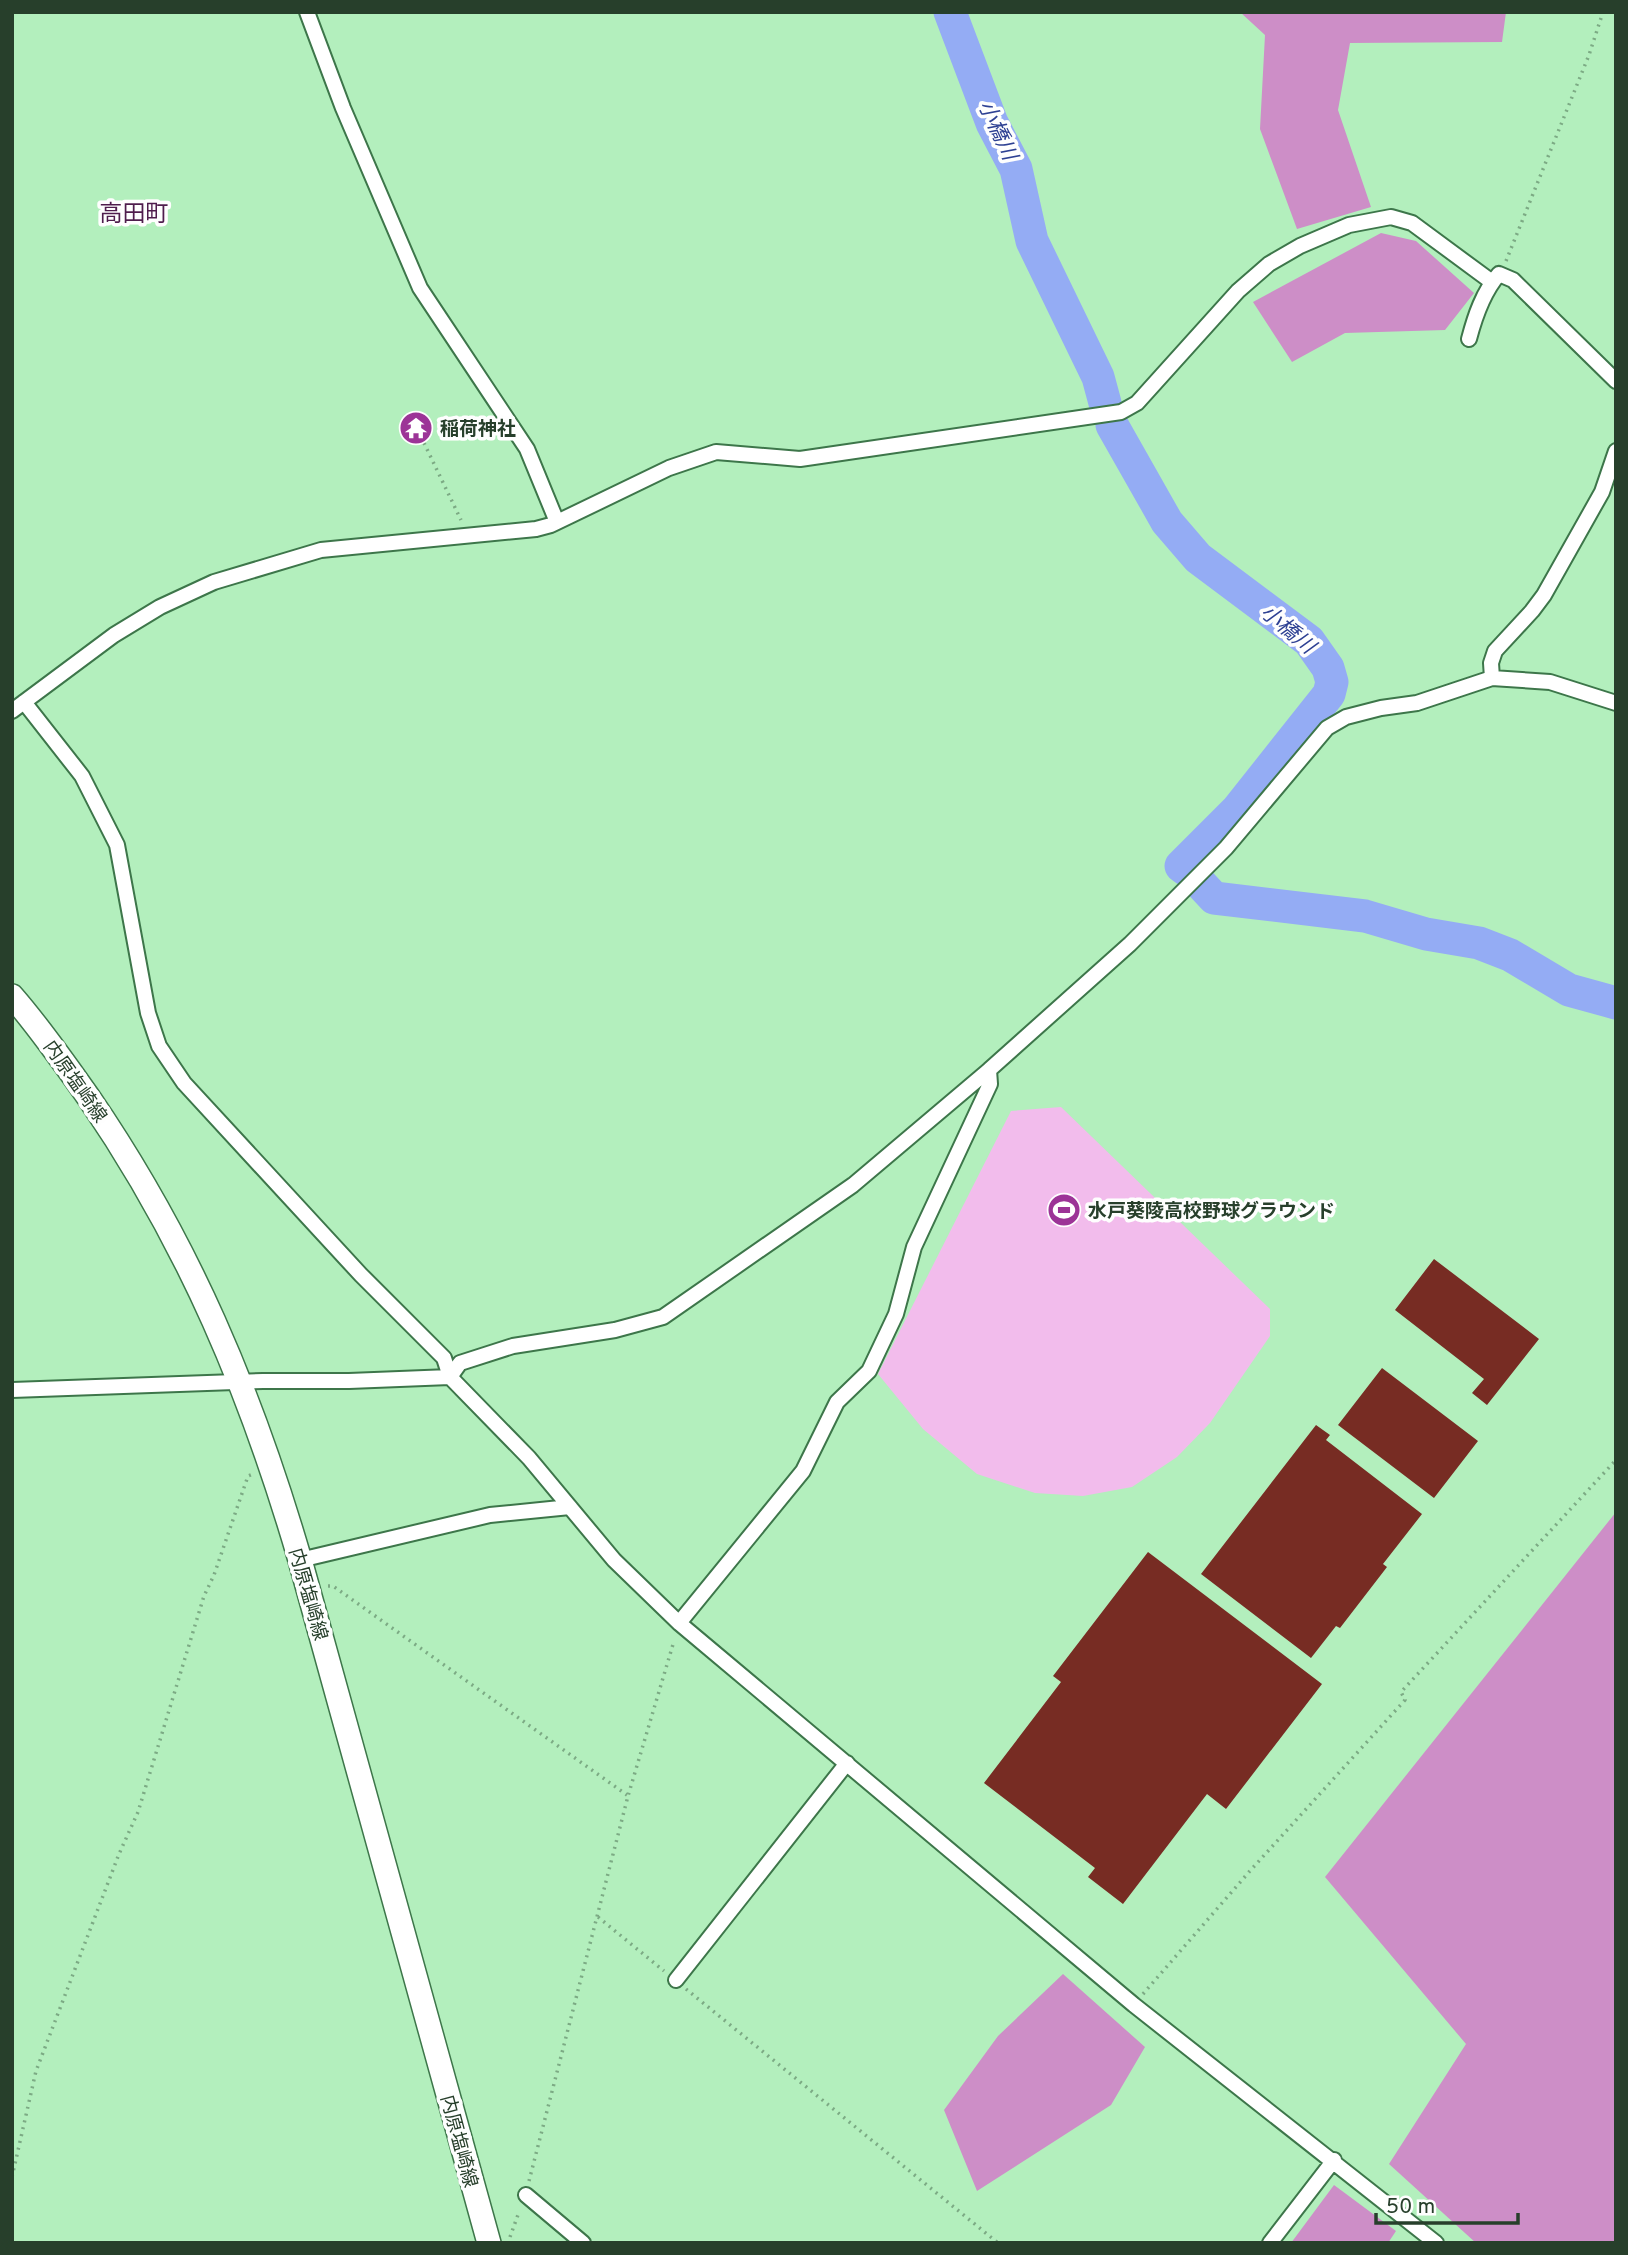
<svg xmlns="http://www.w3.org/2000/svg" width="1628" height="2255" viewBox="0 0 1628 2255" font-family="Overpass,'Noto Sans JP',sans-serif">
<style>
.green{fill:#f2bcec}
.forest{fill:#cd8ec7}
.lines{fill:none;stroke-linecap:round;stroke-linejoin:round}
.river{stroke:#94acf4;stroke-width:33}
.building{fill:#772c23}
.street-casing{stroke:#3d764a;stroke-width:18}
.primary-casing{stroke:#3d764a;stroke-width:26}
.path{stroke:#7caa84;stroke-width:3.5;stroke-dasharray:2 5;stroke-linecap:butt}
.street{stroke:#fff;stroke-width:14}
.primary{stroke:#fff;stroke-width:23}
.labels{text-anchor:middle;stroke-width:7;stroke-linejoin:round;paint-order:stroke}
.poi-label{font-size:19px;font-weight:bold;fill:#273f2b;stroke:#fefefe;text-anchor:start}
.street-label{font-size:19px;fill:#273f2b;stroke:#fefefe}
.water-label{font-size:21px;font-style:italic;fill:#2e4193;stroke:#fefefe}
.quarter-label{font-size:23px;fill:#4f1d4d;stroke:#fefefe}
</style>
<rect width="100%" height="100%" fill="#b3efbd"/>
<path class="green" d="M1061 1107 1270 1309V1336L1210 1423 1177 1457 1132 1487 1083 1496 1035 1493 977 1474 923 1429 878 1374 1011 1111Z"/>
<path class="forest" d="M1240 12H1506L1502 42 1350 43 1338 110 1371 207 1297 229 1260 129 1265 35Z
M1381 233 1416 241 1474 293 1445 330 1345 333 1292 362 1253 302Z
M1616 1512V2243H1476L1389 2164 1466 2044 1325 1877Z
M1063 1974 1145 2047 1111 2105 977 2191 944 2110 998 2036Z
M1334 2185 1396 2231 1388 2243H1291Z"/>
<g class="lines">
<path class="river" d="M950 12 992 123 1016 169 1032 241 1098 377 1105 403
M1112 425 1167 522 1198 558 1309 641 1328 668 1332 682 1329 694 1237 810 1181 866 1185 869
M1200 883 1214 898 1365 916 1426 934 1479 943 1510 955 1569 990 1616 1003"/>
</g>
<path class="building" d="M1434 1259 1539 1339 1487 1405 1472 1393 1484 1379 1395 1310Z
M1382 1368 1478 1441 1434 1498 1338 1425Z
M1316 1425 1330 1435 1326 1440 1422 1514 1383 1564 1387 1567 1340 1628 1336 1626 1311 1658 1201 1574Z
M1148 1552 1322 1684 1226 1809 1207 1794 1123 1904 1088 1877 1095 1868 984 1783 1061 1682 1053 1676Z"/>
<g class="lines">
<defs>
<path id="street" d="M307 12 343 108 420 288 527 449 557 522
M1469 339C1475 316 1483 292 1499 274L1513 280 1616 381
M1492 678 1491 663 1495 651 1532 611 1544 595 1602 492 1616 451
M24 702 82 776 117 845 148 1013 159 1046 184 1083 361 1275 444 1358 450 1377
M12 711 114 635 160 607 214 582 321 550 536 529 551 525 669 468 716 452 800 459 1121 412 1137 403 1238 291 1269 264 1300 246 1349 225 1391 217 1412 223 1492 282
M450 1377 460 1363 513 1346 615 1330 663 1317 853 1185 989 1070 1130 944 1226 848 1327 728 1346 717 1381 708 1417 703 1492 678 1550 682 1616 703
M12 1390 263 1381H349L450 1377 529 1458 614 1560 679 1623 1134 2005 1436 2243
M300 1560 490 1515 570 1507
M679 1623 803 1471 837 1402 869 1371 896 1314 914 1247 990 1084 989 1070
M676 1980 847 1763
M526 2195 583 2243
M1270 2243 1334 2160"/>
<path id="primary" d="M12 996C40 1028 65 1064 89 1098 189 1244 251 1392 300 1560L489 2243"/>
</defs>
<use href="#street" class="street-casing"/>
<use href="#primary" class="primary-casing"/>
<path class="path" d="M1506 261 1589 55 1603 12
M424 443 461 520
M328 1586H333L627 1795
M598 1917 664 1971
M686 1989 998 2243
M1143 1994 1249 1872 1405 1700 1401 1692 1616 1460
M12 2177 36 2071 119 1854 138 1812 204 1596 214 1575 248 1476 253 1474
M529 2181 628 1796 674 1641
M510 2237 519 2212"/>
<use href="#street" class="street"/>
<use href="#primary" class="primary"/>
</g>
<defs>
<symbol id="temple-disc" viewBox="-11 -11 22 22"><circle r="9.5" fill="#9c3497" stroke="#fefefe"/><path d="M0-6L5-2H3V0L6.5 2.5H4V6H1.5V3h-3V6H-4V2.5H-6.5L-3 0V-2H-5Z" fill="#fff"/></symbol>
<symbol id="stadium-disc" viewBox="-11 -11 22 22"><circle r="9.5" fill="#9c3497" stroke="#fefefe"/><path d="M0-5a6.5 5 0 1 0 0 10a6.5 5 0 1 0 0-10ZM-3.5-1.8h7v3.6h-7Z" fill="#fff"/></symbol>
</defs>
<g fill-rule="evenodd">
<use href="#temple-disc" x="397" y="409" width="38" height="38"/>
<use href="#stadium-disc" x="1045" y="1191" width="38" height="38"/>
</g>
<g class="labels">
<g class="poi-label">
<text x="440" y="435">稲荷神社</text>
<text x="1088" y="1217">水戸葵陵高校野球グラウンド</text>
</g>
<g class="street-label">
<text transform="translate(76 1081) rotate(55)" y="7">内原塩崎線</text>
<text transform="translate(309 1594) rotate(74)" y="7">内原塩崎線</text>
<text transform="translate(460 2141) rotate(75)" y="7">内原塩崎線</text>
</g>
<g class="water-label">
<text transform="translate(998 130) rotate(65)" y="7">小橋川</text>
<text transform="translate(1288 629) rotate(40)" y="7">小橋川</text>
</g>
<g class="quarter-label">
<text x="134" y="221">高田町</text>
</g>
</g>
<rect width="1628" height="2255" fill="none" stroke="#273f2b" stroke-width="28"/>
<path d="M1376 2213v10h142v-10" fill="none" stroke="#273f2b" stroke-width="3.5"/>
<text x="1386" y="2213" font-size="21" fill="#273f2b" stroke="#fefefe" stroke-width="5" paint-order="stroke">50 m</text>
</svg>
